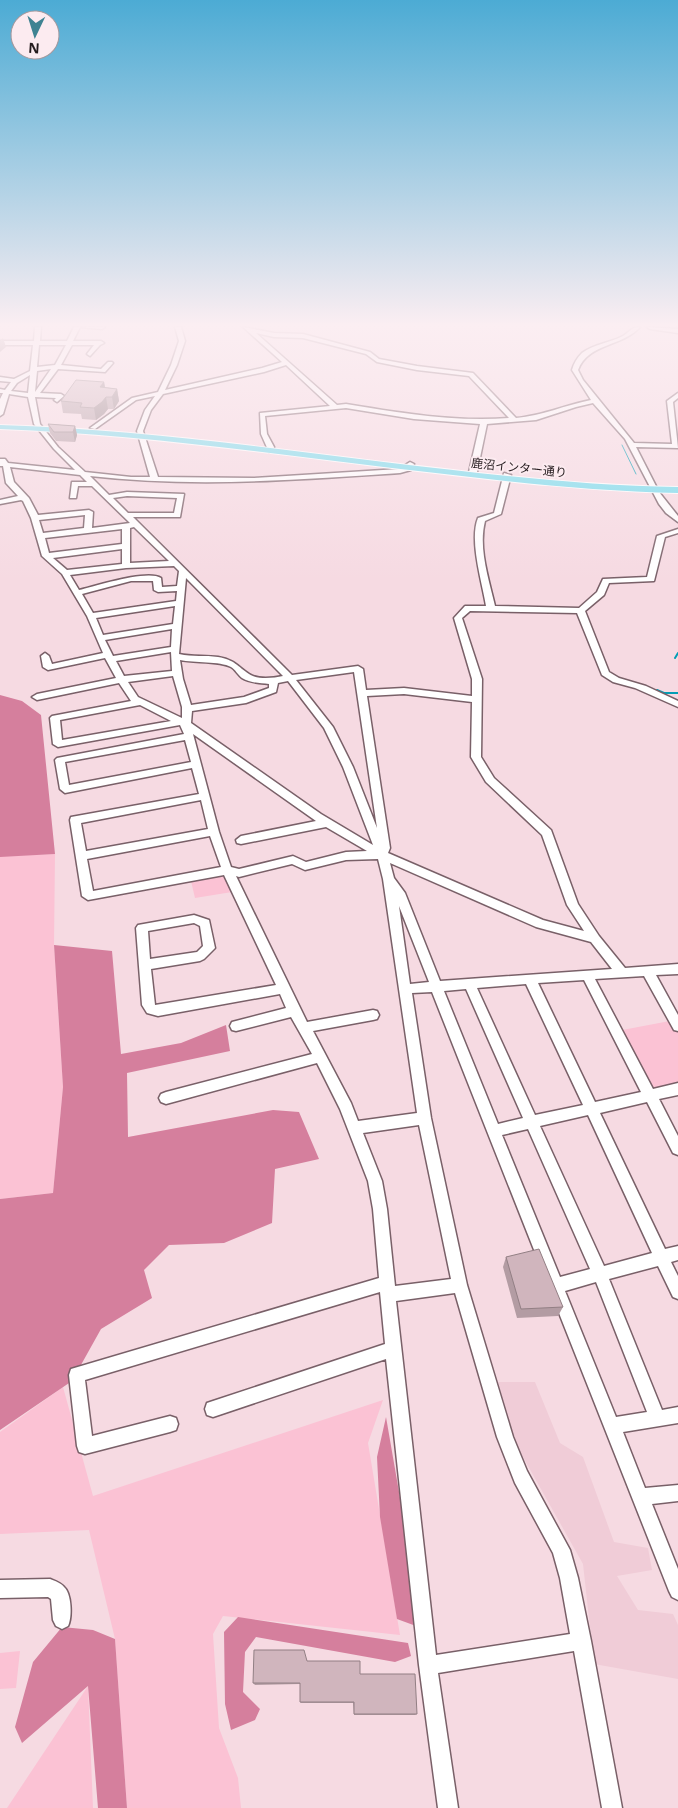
<svg xmlns="http://www.w3.org/2000/svg" width="678" height="1808" viewBox="0 0 678 1808" font-family="'Noto Sans','Noto Sans JP',sans-serif">
<style>
.built{fill:#f0ccd7}
.green{fill:#fbc2d4}
.forest{fill:#d57f9d}
.lines{fill:none;stroke-linecap:round;stroke-linejoin:round}
.stream-far1{stroke:#039eb5;stroke-width:1}
.stream{stroke:#039eb5;stroke-width:2}
.minor-casing{stroke:#796068;stroke-width:3}
.major-casing{stroke:#fff;stroke-width:2}
.minor{fill:#fff;fill-rule:evenodd}
.major{fill:#76dced;fill-rule:evenodd}
.wall{fill:#b39ca3}
.shaded-wall{fill:#927f84}
.building{fill:#d0b5bd;stroke:#927f84}
.labels{text-anchor:middle;stroke-width:4;stroke-linejoin:round;paint-order:stroke}
.far-street-label{font-size:12px;fill:#251b1e;stroke:#fcebf0}
</style>
<rect width="100%" height="100%" fill="#f6dae2"/>
<path class="built" d="M498 1382H535L560 1443 583 1457 614 1542 648 1548 652 1570 617 1576 638 1610 673 1614 678 1625V1679L594 1664 583 1564 514 1441Z"/>
<path class="green" d="M55 854 54 945 63 1087 53 1193 0 1199V856Z
M220 875 225 877 232 892 195 898 191 881Z
M675 1020 678 1026V1089L650 1095 617 1031Z
M63 1387 93 1496 383 1400 368 1443 400 1635 223 1616 213 1634 219 1728 238 1778 241 1808H127L115 1639 89 1530 0 1534V1432Z
M20 1651 16 1688 0 1689V1653Z
M88 1686 93 1808H7Z"/>
<path class="forest" d="M0 695 22 701 41 715 55 854 0 857Z
M54 945 112 951 121 1054 181 1043 226 1025 230 1051 127 1073 128 1137 273 1110 299 1112 319 1159 275 1169 272 1223 224 1243 169 1245 144 1270 152 1298 101 1329 72 1381 0 1430V1199L53 1193 63 1087Z
M386 1417 420 1613 416 1626 397 1619 380 1517 377 1457Z
M238 1617 408 1643 411 1656 395 1662 256 1637 245 1652 243 1692 260 1709 255 1720 231 1730 225 1704 224 1632Z
M62 1627 93 1630 115 1639 127 1808H98L88 1686 22 1743 15 1727 33 1662Z"/>
<g class="lines">
<path class="stream-far1" d="M622 445 636 474"/>
<path class="stream" d="M675 658 678 653
M657 690 664 693H678"/>
<defs>
<path id="minor" d="M35 327H41L40 341H67L74 327H80L73 341H101L104 343 100 345 90 356 87 354 94 345H72L61 365 101 369 108 362H112L113 363 105 372 58 369 40 393 61 394 64 396 57 402 54 400 56 398 35 397 40 424 58 447 85 472 131 477H150L137 431 145 410 155 396 136 400 95 429 90 428 132 398 158 392 171 365 179 341 175 327H181L185 341 177 365 165 390 262 368 282 362 243 327 274 333 303 334 370 352 379 359 417 366 473 373 516 418C542 416 565 405 591 400L572 370C574 363 577 358 582 353 594 344 610 343 623 336 629 332 632 327 640 327 622 347 588 343 578 370L583 380 634 443 672 444 667 401 678 393V398L673 402 678 448 636 447 659 492 678 516V522L666 513 659 504 625 439 593 403 576 407 536 420 487 424 477 472 473 474 469 472 480 424 414 419 346 408 265 416 267 434 274 447 273 452H269L261 434 260 413 330 406 286 365 264 372 163 394 151 410 143 431 158 477 254 478 399 469 410 462 414 464 411 470 400 473C297 480 193 488 90 476L109 495 127 492 184 494 180 517H133L292 675 358 666 363 669 366 690 404 688 472 696V679L454 618 465 606H486C482 582 469 540 478 518L494 513 504 473 511 475 501 514 485 521C478 548 489 580 495 606L579 608 597 592 603 579 647 577 657 536 678 529V533L665 537 654 581 609 583 604 595 585 611 609 672 619 678 646 686 678 701V707L635 688 613 682 602 675 577 613 470 611 462 618 482 679 481 757 494 778 551 830 578 904 599 936 625 968 678 964V974L656 975 678 1015V1031L674 1030 644 976 595 979 653 1089 678 1083V1095L659 1099 678 1136V1155L673 1153 647 1102 600 1113 665 1249 678 1246V1260L671 1262 678 1276V1299L673 1297 658 1266 609 1279 662 1410 678 1407V1423L623 1432 645 1488 678 1485V1501L652 1504 678 1569V1600L672 1597 669 1591 432 992 412 993 431 1118 467 1285 513 1437 527 1471 570 1550 578 1578 591 1641 622 1808H602L574 1651 438 1673 458 1808H438L419 1665 386 1359 213 1417 207 1415 205 1409 207 1403 213 1401 385 1344 380 1292 85 1380 92 1436 170 1416 176 1418 178 1424 176 1430 170 1432 85 1454 79 1452 77 1446 69 1375 71 1369 379 1278 373 1209 368 1181 340 1109 317 1063 166 1104 161 1102 159 1098 161 1094 166 1092 312 1054 291 1017 236 1031 232 1030 230 1026 232 1022 286 1008 280 994 158 1016 147 1013 142 1005 136 928 138 925 194 915 209 920 215 948 204 959 200 961 151 969 155 1005 276 985 224 875 88 900 82 896 70 820 71 817 199 794 192 768 65 793 60 789 55 760 57 758 184 734 180 725 58 747 53 744 50 718 52 716 131 701 119 683 37 700 32 697 37 694 116 678 105 658 48 670 43 667 41 656 45 653 49 656 52 664 103 653 87 616 62 574 42 556 31 518 23 501 21 500 0 504V500L18 496 6 483 3 466H0V459H5L8 463 75 470 54 449 34 424 28 397 9 394 3 414 0 416V399L3 393H0V389L5 390 11 382 0 381V377L14 379 30 371 33 345H0V341H34ZM256 333 274 337 303 338 366 354 377 362 417 370 469 376 509 418C454 422 400 413 346 404L337 405ZM39 345H66L55 365 37 367ZM51 369 35 392 37 371ZM30 375 28 393 11 391 17 383ZM10 467 80 475 87 482H72L70 498H76L78 486H92L130 523 92 528 93 512 89 510 38 515 29 498 14 482ZM127 496 177 498 174 513H128L113 498ZM85 515 84 528 43 533 39 520ZM134 527 169 561 130 563V528ZM122 529V544L49 553 45 538ZM122 549V564L67 570 53 558ZM174 566 179 571 177 586 162 587 161 578C148 569 96 586 79 590L70 575 126 568ZM186 578 283 676C273 678 258 680 249 674 237 666 235 660 218 657 205 655 193 657 179 654ZM131 581H153L154 590 158 592 177 591 176 601 93 613 82 594ZM175 606 173 624 103 635 96 618ZM172 629 171 647 113 656 105 640ZM171 652 172 671 124 676 116 661ZM180 660C194 663 220 661 231 667 235 669 238 675 242 678 250 683 260 683 269 684V688L244 697 191 705 183 679ZM354 672 377 828 353 767 333 727 296 680ZM173 676 182 707V718L138 697 128 682ZM288 681 324 728 343 767 373 845 321 814 191 723 192 711 246 703 276 692 278 683ZM404 694 472 702 471 757 486 782 542 835 567 905 584 931 543 920 388 853 390 848 367 696ZM140 705 171 721 62 740 60 720ZM193 734 316 821 241 836 236 840 237 843 241 844 326 827 367 851 346 852 306 862 293 856 239 869 231 867 219 832ZM185 740 191 762 69 785 65 762ZM201 800 208 829 86 851 81 823ZM210 836 221 867 93 891 87 859ZM378 859 383 879 417 1113 358 1121 351 1103 313 1031 373 1020 377 1019 379 1015 377 1011 373 1010 307 1022 236 876 239 877 292 864 305 870 346 860ZM390 863 536 927 591 942 612 969 440 981 405 893 394 878ZM399 906 429 982 410 984ZM194 923 200 926 203 946 197 952 150 959 148 931ZM584 980 641 1092 595 1102 538 983ZM526 984 583 1105 535 1115 477 988ZM466 989 523 1118 498 1124 444 991ZM588 1115 652 1253 604 1266 540 1126ZM419 1125 451 1279 395 1286 387 1209 382 1181 363 1133ZM528 1129 590 1269 560 1277 502 1135ZM596 1282 647 1412 616 1417 565 1291ZM455 1293 497 1437 515 1483 553 1553 560 1578 570 1634 436 1655 396 1301Z
M80 327H105L102 329Z
M647 327 678 329V333L650 329Z
M50 1579C55 1581 61 1583 64 1587 72 1594 72 1618 68 1626L62 1629 56 1626 53 1620 51 1599 48 1597 0 1598V1580Z"/>
<path id="major" d="M0 425C131 429 261 447 392 463 487 474 582 486 678 487V493C582 491 487 479 392 468 261 452 131 434 0 429Z"/>
</defs>
<use href="#minor" class="minor-casing"/>
<use href="#major" class="major-casing"/>
<use href="#minor" class="minor"/>
<use href="#major" class="major"/>
</g>
<path class="wall" d="M104 382 105 387 117 389 119 401 114 409H108L104 414 96 420 82 419 81 414 63 413 61 401Z
M48 424 75 426 77 435 75 442 56 441 50 433Z
M506 1257 563 1307 558 1316 517 1318 503 1267Z
M307 1661 360 1674 417 1714 415 1715H354L353 1703H301L300 1702V1684L255 1685 253 1683Z"/>
<path class="shaded-wall" d="M3 338 6 347 0 352V341Z
M104 382 106 394 100 387Z
M117 389 119 401 114 409 112 397Z
M106 397 108 409 104 414 96 420 94 408Z
M75 426 77 435 75 442 73 432Z"/>
<path class="building" d="M76 380 104 382 100 387 117 389 112 397H106L102 402 94 408 80 407 82 403 61 401Z
M48 424 75 426 73 432H54Z
M539 1249 563 1307 521 1309 506 1257Z
M254 1650H304L307 1661H360V1674H415L417 1714H354V1702H300V1683H253Z"/>
<linearGradient id="sky" x2="0" y2="1"><stop stop-color="#4cabd4"/><stop offset="0.56" stop-color="#fbeef2"/><stop offset="1" stop-color="#fbeef2" stop-opacity="0"/></linearGradient>
<rect width="678" height="580" fill="url(#sky)"/>
<g class="labels">
<g class="far-street-label">
<text transform="translate(519 468) rotate(6)" y="4">鹿沼インター通り</text>
</g>
</g>
<g transform="translate(35 35) rotate(184)"><circle r="24" fill="#fcebf0" stroke="#a6989c"/>
<path d="M0-4L9 19L0 12L-9 19Z" fill="#3f8392"/>
<text y="-8" font-size="14" font-weight="bold" text-anchor="middle" fill="#251b1e">N</text>
</g>
</svg>
